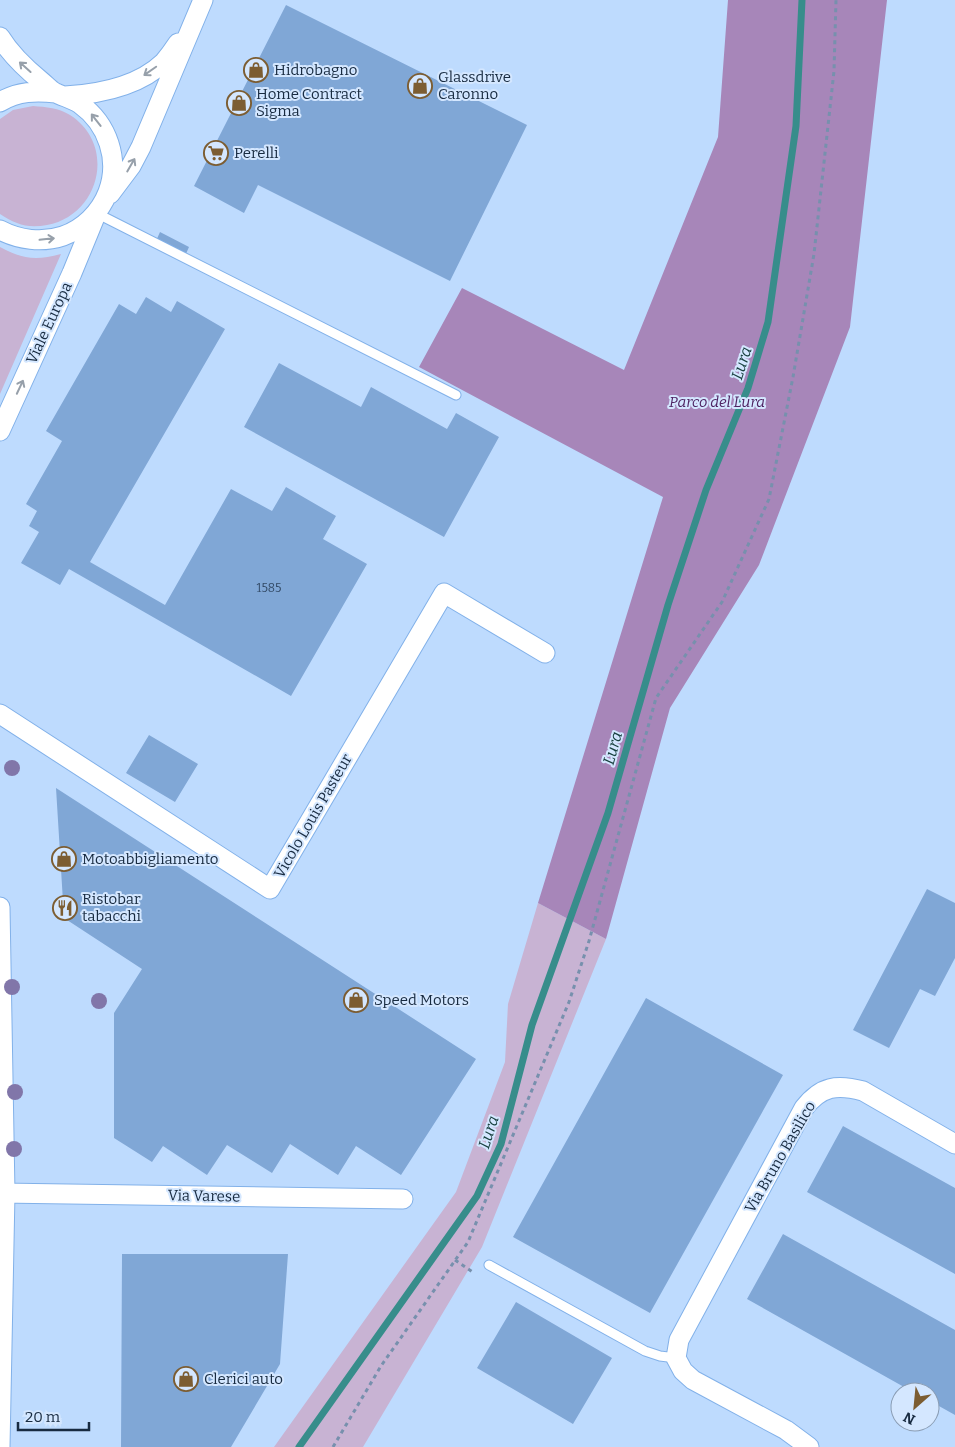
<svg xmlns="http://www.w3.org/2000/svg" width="955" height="1447" viewBox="0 0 955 1447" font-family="Bitter,serif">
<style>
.green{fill:#c8b3d3}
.forest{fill:#a786b9}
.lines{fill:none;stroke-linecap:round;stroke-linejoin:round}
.stream{stroke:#378d8b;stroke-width:7}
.building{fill:#80a7d6}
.lane-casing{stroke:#82b1e9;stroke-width:11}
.street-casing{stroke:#82b1e9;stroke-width:21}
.path{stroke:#7790ad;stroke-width:3;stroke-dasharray:4 4;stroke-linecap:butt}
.lane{stroke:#fff;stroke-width:9}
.street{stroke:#fff;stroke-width:19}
.tree{fill:#8176a9}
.oneway{stroke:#97a0aa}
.labels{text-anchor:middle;stroke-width:4;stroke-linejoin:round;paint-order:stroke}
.number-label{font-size:12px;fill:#324a66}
.poi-label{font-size:15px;fill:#182b41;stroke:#d4e7ff;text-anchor:start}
.street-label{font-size:15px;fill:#182b41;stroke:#d4e7ff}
.park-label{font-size:15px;font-style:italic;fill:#4f2463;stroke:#d4e7ff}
.water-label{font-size:16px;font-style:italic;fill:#194140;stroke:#d4e7ff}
</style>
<rect width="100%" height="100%" fill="#bedbfe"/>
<path class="green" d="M33 106C46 107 59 108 70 115 117 145 100 215 47 225 37 227 26 227 17 223 11 221 5 217 0 214V119L13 110Z
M0 247C23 259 35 261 61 254L0 394Z
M538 903 606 939 482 1247 363 1447H274L456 1192 505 1062 508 1004Z"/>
<path class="forest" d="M728 0H887L850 327 759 565 670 708 606 939 538 903 663 497 419 367 462 288 624 370 718 137Z"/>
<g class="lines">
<path class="stream" d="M299 1447 477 1196 501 1144 532 1025 608 813 668 605 706 490 748 388 768 322 796 126 802 0"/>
</g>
<path class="building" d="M286 5 527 125 450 281 258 185 244 213 194 186Z
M160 232 189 247 185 256 156 241Z
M146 297 171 312 177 301 225 329 90 562 165 605 231 489 272 511 286 487 336 516 323 539 367 564 291 696 69 569 60 585 21 563 39 532 29 526 37 511 26 504 62 441 46 431 119 304 136 314Z
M279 363 361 407 371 387 447 429 456 413 499 437 444 537 244 427Z
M149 735 198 764 175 802 126 773Z
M56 788 476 1059 401 1175 356 1146 338 1175 290 1144 272 1173 227 1145 207 1175 163 1146 152 1162 114 1138V1013L142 969 64 918Z
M927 889 955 903V958L935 996 920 989 889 1048 853 1030Z
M646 998 783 1075 650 1313 513 1237Z
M843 1126 955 1188V1274L807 1192Z
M783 1234 955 1330V1415L930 1401V1392H913L747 1299Z
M122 1254H288L280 1364 231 1447H121Z
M516 1302 612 1358 573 1424 477 1368Z"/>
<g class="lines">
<defs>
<path id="lane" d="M96 213 456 395
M489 1265 645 1351 660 1356 676 1358"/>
<path id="street" d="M0 37C11 55 25 68 41 81 46 85 51 91 56 93 64 97 73 99 80 104 108 124 120 160 108 192 100 213 83 229 63 236 42 243 19 240 0 230
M65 96C99 94 139 86 164 62 169 56 174 49 178 43
M0 102C18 91 36 91 56 93
M110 194 131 166 141 147 203 0
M0 431 72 273 95 217
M0 714 270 889 444 593 545 653
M0 907 5 1193 0 1447
M0 1193 403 1199
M809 1447 786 1430 693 1380 683 1371 676 1358 679 1340 804 1108C821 1086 837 1084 863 1091L955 1144"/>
</defs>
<use href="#lane" class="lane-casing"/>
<use href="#street" class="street-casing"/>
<path class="path" d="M455 1260 474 1273
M333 1447 381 1366 468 1242 569 1002 589 941 656 698 722 602 769 499 793 377 814 254 834 71 836 0"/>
<use href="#lane" class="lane"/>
<use href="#street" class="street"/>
</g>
<g class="tree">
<circle cx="12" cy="768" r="8"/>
<circle cx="12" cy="987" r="8"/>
<circle cx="99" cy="1001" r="8"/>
<circle cx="15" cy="1092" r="8"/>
<circle cx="14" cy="1149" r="8"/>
</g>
<defs><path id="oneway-shaft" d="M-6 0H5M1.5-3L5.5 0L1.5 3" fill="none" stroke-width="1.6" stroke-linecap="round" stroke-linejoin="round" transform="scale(1.25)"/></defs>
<g class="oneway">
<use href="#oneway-shaft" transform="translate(25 67) rotate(-138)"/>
<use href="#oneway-shaft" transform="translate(150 71) rotate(145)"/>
<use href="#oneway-shaft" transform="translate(96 120) rotate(-128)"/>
<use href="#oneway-shaft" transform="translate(131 165) rotate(-60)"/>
<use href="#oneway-shaft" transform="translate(47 239) rotate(-6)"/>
<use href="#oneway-shaft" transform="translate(20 387) rotate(-65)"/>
</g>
<defs>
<symbol id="shop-ring" viewBox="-11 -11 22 22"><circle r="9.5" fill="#d4e7ff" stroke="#7c5d32" stroke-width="1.5"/><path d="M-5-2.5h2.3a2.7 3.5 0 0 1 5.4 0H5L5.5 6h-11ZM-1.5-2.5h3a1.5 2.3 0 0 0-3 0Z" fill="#7c5d32"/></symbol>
<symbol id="supermarket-ring" viewBox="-11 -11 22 22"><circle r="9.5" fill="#d4e7ff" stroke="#7c5d32" stroke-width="1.5"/><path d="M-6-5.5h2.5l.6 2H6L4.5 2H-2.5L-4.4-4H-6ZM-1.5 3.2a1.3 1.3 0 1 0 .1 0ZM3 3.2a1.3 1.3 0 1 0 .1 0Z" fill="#7c5d32"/></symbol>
<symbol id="restaurant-ring" viewBox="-11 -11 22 22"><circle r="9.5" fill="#d4e7ff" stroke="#7c5d32" stroke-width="1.5"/><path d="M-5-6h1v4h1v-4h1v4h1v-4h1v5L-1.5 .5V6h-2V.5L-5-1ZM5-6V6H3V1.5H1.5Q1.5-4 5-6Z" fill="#7c5d32"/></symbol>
</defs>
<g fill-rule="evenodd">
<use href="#shop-ring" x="242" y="56" width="28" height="28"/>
<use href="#shop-ring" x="406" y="72" width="28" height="28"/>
<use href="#shop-ring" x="225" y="89" width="28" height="28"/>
<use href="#supermarket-ring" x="202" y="139" width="28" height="28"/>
<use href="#shop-ring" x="50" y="845" width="28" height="28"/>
<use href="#restaurant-ring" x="51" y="894" width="28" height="28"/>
<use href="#shop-ring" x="342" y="986" width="28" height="28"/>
<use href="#shop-ring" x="172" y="1365" width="28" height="28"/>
</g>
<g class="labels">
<g class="number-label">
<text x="269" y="592">1585</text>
</g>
<g class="poi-label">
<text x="274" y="75">Hidrobagno</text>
<text x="438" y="82">Glassdrive<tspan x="438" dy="17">Caronno</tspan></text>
<text x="256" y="99">Home Contract<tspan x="256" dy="17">Sigma</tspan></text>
<text x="234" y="158">Perelli</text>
<text x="82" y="864">Motoabbigliamento</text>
<text x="82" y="904">Ristobar<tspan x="82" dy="17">tabacchi</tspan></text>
<text x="374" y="1005">Speed Motors</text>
<text x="204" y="1384">Clerici auto</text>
</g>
<g class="street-label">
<text transform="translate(49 323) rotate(-65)" y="5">Viale Europa</text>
<text transform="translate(313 816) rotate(-60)" y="5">Vicolo Louis Pasteur</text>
<text transform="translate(780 1157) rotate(-60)" y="5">Via Bruno Basilico</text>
<text transform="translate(204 1196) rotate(1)" y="5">Via Varese</text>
</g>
<g class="park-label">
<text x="717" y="407">Parco del Lura</text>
</g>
<g class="water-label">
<text transform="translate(741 363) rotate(-72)" y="6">Lura</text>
<text transform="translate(612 748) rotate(-74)" y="6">Lura</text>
<text transform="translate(488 1132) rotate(-72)" y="6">Lura</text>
</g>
</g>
<g transform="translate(915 1407) rotate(207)"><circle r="24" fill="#d4e7ff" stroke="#899cb3"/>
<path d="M0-4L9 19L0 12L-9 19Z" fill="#7c5d32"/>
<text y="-8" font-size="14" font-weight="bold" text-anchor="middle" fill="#182b41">N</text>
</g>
<path d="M18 1422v8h71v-8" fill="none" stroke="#182b41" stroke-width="2.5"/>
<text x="25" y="1422" font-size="15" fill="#182b41" stroke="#d4e7ff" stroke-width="4" paint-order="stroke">20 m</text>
</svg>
